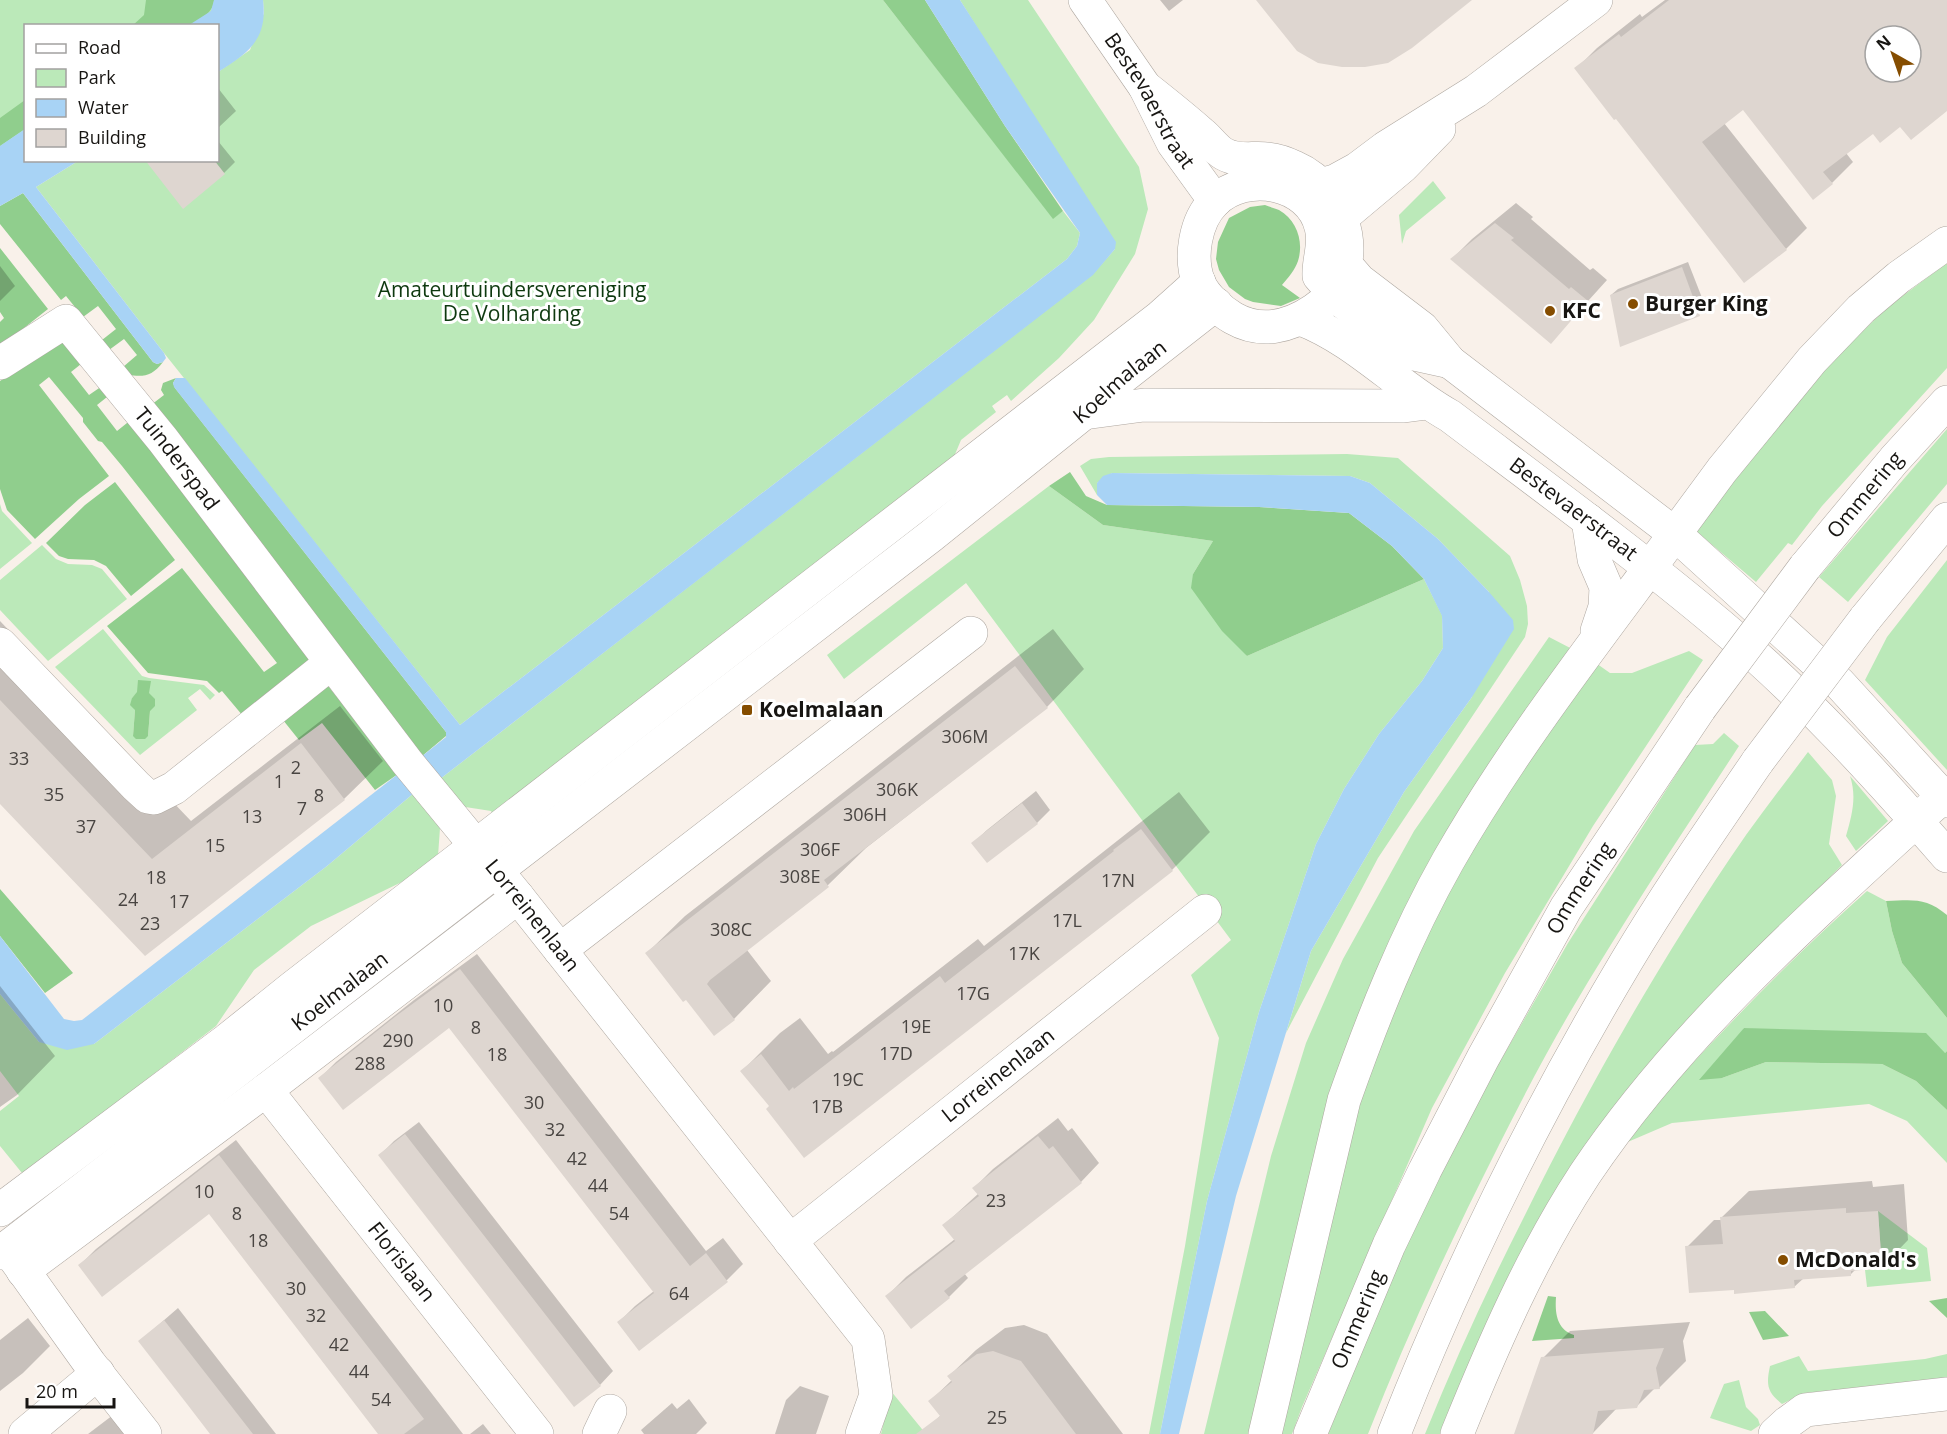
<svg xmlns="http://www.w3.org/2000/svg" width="1947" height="1434" viewBox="0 0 1947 1434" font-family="'Open Sans',sans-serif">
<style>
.green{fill:#bbe9b9;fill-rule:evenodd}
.forest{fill:#90ce8d}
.water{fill:#a8d3f5}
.shadow{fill:#0003;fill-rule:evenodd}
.building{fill:#ded6d0;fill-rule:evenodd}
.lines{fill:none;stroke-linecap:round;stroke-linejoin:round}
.minor-casing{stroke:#aea7a0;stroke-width:34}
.major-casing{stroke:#aea7a0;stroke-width:34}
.highway-casing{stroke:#aea7a0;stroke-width:34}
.minor{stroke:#fff;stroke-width:33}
.major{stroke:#fff;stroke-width:33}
.highway{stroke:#fff;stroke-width:33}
.highway-bridge-casing{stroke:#aea7a0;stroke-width:34;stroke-linecap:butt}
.highway-bridge{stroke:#fff;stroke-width:33}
.poi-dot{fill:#854d00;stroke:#fff;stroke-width:2}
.labels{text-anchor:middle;stroke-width:6;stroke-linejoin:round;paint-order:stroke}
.number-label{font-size:18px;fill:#494542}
.street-label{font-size:21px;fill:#171512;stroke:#fff}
.park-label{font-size:21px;fill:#0e390f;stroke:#fff}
.poi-label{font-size:21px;font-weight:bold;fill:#171512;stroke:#fff;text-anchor:start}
</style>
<rect width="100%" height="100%" fill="#f9f1ea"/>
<path class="green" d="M0 0H230L218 26H26V160L0 179Z
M263 0H883L1053 218 1063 211 1080 233 1077 246 1067 259 460 725 164 353 36 187 78 161 218 160V72L250 50 264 13Z
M960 0H1028L1139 167 1148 209 1135 254 1094 320 1059 358 1011 401 1007 395 992 406 996 412 961 440 953 459 492 813 491 811 459 806 440 779 1092 275 1115 249Z
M1433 181 1446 198 1406 231 1402 244 1399 215Z
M1947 263V368L1822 506 1792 545 1788 543 1756 582 1697 532 1698 517 1818 374 1889 306Z
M1947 429V484L1848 602 1819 577Z
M1347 454 1398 458 1510 556 1520 580 1527 606 1528 624 1525 637 1378 858 1286 1033 1311 951 1404 792 1472 697 1489 592 1438 539 1370 483 1350 476 1112 473 1097 483V495L1080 466 1091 459 1109 457Z
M1049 486 1103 525 1213 541 1193 574 1247 656 1424 579 1442 615 1443 648 1422 681 1379 734 1344 789 1316 844 1259 1012 1207 1201 1160 1434H1149L1185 1246 1219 1038 1191 975 1231 940 966 583 844 679 827 655Z
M0 504 2 511 32 543 0 569Z
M42 545 56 559 68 564 92 565 102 569 127 599 48 661 0 610V580Z
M1947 560V770L1865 680 1887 637Z
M103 629 142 676 149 678 204 685 215 695 210 700 200 689 188 698 197 710 140 755 55 667ZM137 693 150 711 148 736H133L135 710 132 698Z
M1549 637 1576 651 1394 939 1253 1434H1204L1271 1156 1306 1043 1343 959 1414 831Z
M1689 651 1703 660 1593 826 1505 973 1432 1108 1302 1407 1292 1434H1274L1342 1146 1434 903 1593 661 1610 673H1632Z
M1724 733 1739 746C1681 835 1623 922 1569 1014 1544 1057 1521 1101 1499 1145 1451 1240 1407 1335 1368 1434H1328L1410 1235 1471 1112 1568 943 1695 745 1713 744Z
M1808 752 1832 780 1836 796 1829 844 1842 865 1701 1007 1448 1434H1425C1454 1362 1486 1292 1521 1223 1587 1089 1661 958 1746 835 1766 807 1787 780 1808 752Z
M1850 776 1888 821 1856 851 1846 836C1852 815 1857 797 1850 776Z
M414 793 440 828 438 856 408 879 311 926 254 970 216 1026 29 1170 22 1173 0 1146V1111L19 1096 0 1071V994L39 1042 94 1044 327 866Z
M1867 891 1886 901 1892 931 1902 963 1947 1018V1051L1945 1053 1744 1028 1722 1078 1766 1062 1882 1064 1916 1081 1947 1110V1163L1907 1121 1869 1104 1672 1123 1616 1147C1695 1059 1778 970 1867 891Z
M1878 1211 1927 1248 1931 1281 1867 1287 1865 1270 1882 1268Z
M1947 1354V1380L1804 1393 1782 1404C1767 1392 1766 1385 1770 1366L1799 1356 1808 1371 1925 1359Z
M1739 1380 1746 1407 1758 1419 1760 1425 1751 1431 1710 1418 1724 1384Z
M886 1385 926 1434H881L886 1413Z"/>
<path class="forest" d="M146 0H214C214 11 200 22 189 25 180 28 144 25 132 26L144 15Z
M883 0H925L1005 126 1063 211 1053 219Z
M25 100V129L0 146V118Z
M23 193 153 362 157 364 163 362C152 376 145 377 128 375L123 367 137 355 124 339 109 350 102 340 116 329 98 306 83 317 66 296 61 300 0 224V206Z
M1265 205C1269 207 1275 208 1279 210 1297 220 1304 242 1298 261 1295 270 1288 278 1282 285L1300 298 1281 306 1253 302 1245 299 1229 287 1219 270 1216 259 1218 242 1229 218 1250 207Z
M0 248 48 309 0 347V322L4 318 0 312Z
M67 341 86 360 71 372 89 395 105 384 112 393 97 405 117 431 132 419 317 658 243 716 222 691 219 693 207 681 148 673 107 626 182 568 264 672 277 663 122 466 102 442 98 441 83 422V418L49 377 39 385 109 476 79 499 35 539 7 510 0 489V381L59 342Z
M176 378 173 383 175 388 446 732V736L421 757 151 405 164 395 161 390 163 383Z
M1070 472 1086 496 1107 505 1259 507 1349 513 1392 546 1424 579 1247 656 1222 631 1191 588 1193 574 1213 541 1103 525 1049 486Z
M115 482 175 560 131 596 106 566 94 560 68 559 59 556 46 543 85 505Z
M138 680 151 681 149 693 155 699V706L150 711 148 736 145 739H136L133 736 135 710 130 705 132 698 137 692Z
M326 687H329L398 774 375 790 322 723 299 740 283 720Z
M0 889 73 973 45 993 0 936Z
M1886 901C1912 900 1926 897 1947 915V1018L1902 963 1892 931Z
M1744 1028 1926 1033 1945 1053 1947 1051V1110L1916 1081 1882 1064 1766 1062 1722 1078 1699 1080Z
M1548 1296 1556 1297C1555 1312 1556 1329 1574 1335V1338L1532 1341Z
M1947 1298V1318L1929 1301Z
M1765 1311 1789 1336 1763 1340 1749 1312Z"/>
<path class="water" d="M214 0H263C268 40 248 53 218 72V26L189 25 211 11Z
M925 0H960L1116 242 1115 249 1093 275 440 779 421 757 446 737V732L174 387 173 383 176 378H185L460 725 1067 259 1077 246 1080 233 1005 126Z
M25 129 26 160 78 161 36 187 164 353 166 358 163 362 157 364 153 362 23 193 0 206V146Z
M1112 473 1350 476 1370 483 1438 539 1489 592 1513 620 1514 629 1472 697 1404 792 1311 951 1236 1196 1179 1434H1160L1207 1201 1259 1012 1316 844 1344 789 1379 734 1422 681 1443 648 1442 616 1424 579 1392 546 1349 513 1259 507 1107 505 1097 495V483L1103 476Z
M398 774 414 793 327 866 94 1044 67 1050 39 1042 0 994V936L64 1019 74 1021 82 1020Z"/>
<path class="shadow" d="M1160 0H1183L1169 11Z
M1665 0H1947V109L1873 132 1846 153 1853 162 1832 183 1743 108 1724 123 1807 228 1786 249 1616 117 1576 69 1597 48 1640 14 1642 17ZM1875 36H1911V72H1875Z
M218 88 236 111 218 128Z
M218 141 235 162 224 173 154 160H218Z
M1516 203 1533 217 1531 219 1590 270 1593 268 1607 280 1551 342 1452 259 1472 239Z
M1688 262 1706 308 1699 314 1611 295 1618 289Z
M0 266 15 286 0 301Z
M0 621 191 821 340 706 383 761 344 799 145 954 0 802Z
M1053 629 1084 669 1047 707 866 848 828 885 747 950 771 981 734 1019 686 998 647 953 685 916Z
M1036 791 1050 810 1037 823 973 843 987 830Z
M1179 792 1210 832 1172 870 804 1156 770 1106 742 1071 780 1033 800 1018 828 1054 832 1051 833 1052 978 939 984 946Z
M477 954 706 1251 723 1238 743 1264 727 1280 639 1348 619 1322 635 1306 654 1291 449 1026 320 1078 336 1062 414 1000Z
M0 986 55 1056 17 1095 0 1107Z
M1058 1118 1068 1131 1072 1128 1099 1163 1081 1182 964 1273 968 1278 949 1297 887 1296 906 1277 955 1239 944 1225 979 1193 974 1188 993 1169Z
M419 1122 613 1371 600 1385 380 1155 394 1141Z
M236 1140 463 1434H380L209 1212 80 1265 96 1249Z
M1872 1181 1873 1187 1904 1184 1908 1240 1882 1267 1856 1269 1850 1275 1804 1278 1794 1287 1735 1288 1687 1247 1714 1220H1722V1217L1749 1191Z
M178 1308 276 1434H212L140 1341Z
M28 1318 50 1346 23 1373 0 1391V1340Z
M1690 1322 1683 1341 1686 1361 1659 1388H1655L1637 1406 1617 1408 1592 1434H1516L1543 1358 1570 1331Z
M1024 1325 1047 1334 1123 1434H941L933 1423 941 1415 930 1401 952 1380 949 1376 976 1350 1005 1328Z
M800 1386 829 1396 816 1434H775L786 1400Z
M689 1399 707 1423 696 1434H644L641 1430 672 1403 677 1409Z
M113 1415 128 1434H88Z
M483 1424 491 1434H470Z"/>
<path class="building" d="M1256 0H1472L1412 48 1388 63 1365 67H1342L1318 63 1297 51Z
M1669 0H1947V111L1911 140 1900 127 1880 143 1873 134 1823 172 1833 184 1813 200 1743 110 1702 142 1787 250 1744 283 1616 119 1614 120 1574 68 1619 34 1621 37ZM1875 36H1911V72H1875Z
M145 160H214L225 174 183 209Z
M1495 223 1514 238 1511 240 1569 289 1571 287 1588 301 1551 344 1450 259Z
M1682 267 1700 316 1620 347 1610 295Z
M1015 666 1048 708 824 880 829 887 710 980 707 984 735 1020 714 1036 686 1000 683 1002 645 953Z
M0 700 152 859 301 743 345 800 145 956 0 804Z
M1022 803 1038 824 987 863 971 843Z
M1141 829 1173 871 804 1158 766 1109 769 1106 740 1071 761 1054 789 1091 793 1087 794 1089 940 976 945 983 1114 851 1113 850Z
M460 969 690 1266 706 1253 728 1282 639 1351 617 1322 654 1293 449 1028 343 1110 318 1078 396 1016Z
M405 1134 601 1386 574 1407 378 1155Z
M1038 1136 1049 1149 1053 1146 1082 1183 944 1291 950 1298 911 1329 885 1296 955 1241 942 1225 979 1196 972 1188Z
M219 1155 424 1419 404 1434H378L209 1214 102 1297 78 1265Z
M1846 1208V1213L1878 1211 1882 1268 1851 1271V1276L1794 1280 1795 1288 1734 1294V1290L1689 1293 1685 1246 1723 1244 1720 1217Z
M164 1320 214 1384 253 1434H210L187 1404 138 1341Z
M1664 1348 1656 1368 1660 1389 1644 1390 1637 1408 1598 1411 1593 1434H1514L1541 1357Z
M993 1351 1021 1361 1076 1434H916L940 1416 928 1401 952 1382 947 1376 977 1354Z"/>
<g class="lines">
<defs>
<g id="minor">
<path id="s1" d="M1085 0 1145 87 1173 143 1215 201"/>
<path d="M1145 87C1164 102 1183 117 1201 133 1209 139 1215 149 1224 154 1238 162 1253 157 1268 159 1277 160 1286 163 1294 167 1350 191 1369 274 1314 310 1289 327 1261 334 1233 318 1221 311 1205 297 1199 283 1189 258 1195 221 1214 202 1246 170 1310 182 1321 227 1326 244 1318 260 1319 276L1339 299 1409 353 1450 362"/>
<path d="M1302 190 1335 181 1357 169 1385 148 1476 91 1596 0"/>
<path d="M1341 218 1403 166 1439 129"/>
<path d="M1346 265 1359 280 1422 328 1450 362 1675 534 1839 683 1947 801"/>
<path id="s2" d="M1301 319C1356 340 1398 387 1450 416 1540 484 1633 552 1720 625 1803 694 1876 775 1947 856"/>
<path id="s3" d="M0 363 66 321 163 440 407 762 518 897 868 1339 876 1395 862 1434"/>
<path d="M1084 413 1144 405 1404 406 1427 403"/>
<path d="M0 644 136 786 148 797 154 798 174 788 331 663"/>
<path d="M560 950 971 633"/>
<path id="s4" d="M266 1090 537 1434"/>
<path d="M0 1210 227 1040 292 988 1160 317 1199 282"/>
<path id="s5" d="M790 1241 1205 911"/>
<path d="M10 1252 90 1364 145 1434"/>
<path id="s6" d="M0 1253 931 536 1084 413 1124 376 1216 304"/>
<path d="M23 1271 266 1090 518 897"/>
<path d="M25 1434 98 1373"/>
<path d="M599 1434 610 1411"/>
<path d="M1775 1434 1787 1423 1805 1410 1947 1394"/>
</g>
<path id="major" d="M1649 569 1722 470 1812 360 1861 309 1899 277 1947 243
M1916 821 1947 793"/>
<g id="highway">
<path d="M1588 520 1594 559 1606 587 1605 607 1597 631"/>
<path id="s7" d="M1805 567 1894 460 1947 402"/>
<path d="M1865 619 1947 519"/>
<path d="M1265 1434 1344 1100C1373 1018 1405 937 1448 861 1506 759 1579 663 1649 569"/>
<path id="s8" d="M1310 1434 1389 1245 1425 1170 1483 1058 1566 908 1700 708"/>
<path d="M1394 1434C1458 1271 1536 1113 1626 962 1667 893 1713 827 1758 761"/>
<path d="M1457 1434C1493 1345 1532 1255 1585 1174 1675 1040 1798 929 1916 821"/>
</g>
</defs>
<use href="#minor" class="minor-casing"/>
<use href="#major" class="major-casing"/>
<use href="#highway" class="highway-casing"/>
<use href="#minor" class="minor"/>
<use href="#major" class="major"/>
<use href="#highway" class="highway"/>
<defs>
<path id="highway-bridge" d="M1700 708 1805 567
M1758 761 1865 619"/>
</defs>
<use href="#highway-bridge" class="highway-bridge-casing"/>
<use href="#highway-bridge" class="highway-bridge"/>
</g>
<g class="poi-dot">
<circle cx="1633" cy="304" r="6"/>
<circle cx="1550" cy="311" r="6"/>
<rect x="741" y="704" width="12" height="12" rx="3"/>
<circle cx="1783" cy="1260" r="6"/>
</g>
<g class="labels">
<g class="number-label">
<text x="965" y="743">306M</text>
<text x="19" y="765">33</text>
<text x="296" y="774">2</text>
<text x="279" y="788">1</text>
<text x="897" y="796">306K</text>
<text x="54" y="801">35</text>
<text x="319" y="802">8</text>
<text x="302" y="815">7</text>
<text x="865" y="821">306H</text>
<text x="252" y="823">13</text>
<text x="86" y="833">37</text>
<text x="215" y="852">15</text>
<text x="820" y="856">306F</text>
<text x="800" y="883">308E</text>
<text x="156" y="884">18</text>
<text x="1118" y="887">17N</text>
<text x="128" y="906">24</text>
<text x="179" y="908">17</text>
<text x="1067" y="927">17L</text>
<text x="150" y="930">23</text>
<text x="731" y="936">308C</text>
<text x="1024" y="960">17K</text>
<text x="973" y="1000">17G</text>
<text x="443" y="1012">10</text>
<text x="916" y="1033">19E</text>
<text x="476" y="1034">8</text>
<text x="398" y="1047">290</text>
<text x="896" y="1060">17D</text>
<text x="497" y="1061">18</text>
<text x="370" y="1070">288</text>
<text x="848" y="1086">19C</text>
<text x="534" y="1109">30</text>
<text x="827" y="1113">17B</text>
<text x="555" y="1136">32</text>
<text x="577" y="1165">42</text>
<text x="598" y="1192">44</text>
<text x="204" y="1198">10</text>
<text x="996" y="1207">23</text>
<text x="237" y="1220">8</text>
<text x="619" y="1220">54</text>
<text x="258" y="1247">18</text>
<text x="296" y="1295">30</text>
<text x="679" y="1300">64</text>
<text x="316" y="1322">32</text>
<text x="339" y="1351">42</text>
<text x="359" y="1378">44</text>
<text x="381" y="1406">54</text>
<text x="997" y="1424">25</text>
</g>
<g class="street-label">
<text dy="7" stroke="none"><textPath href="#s1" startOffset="120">Bestevaerstraat</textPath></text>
<text dy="7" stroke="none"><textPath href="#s6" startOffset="1419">Koelmalaan</textPath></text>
<text dy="7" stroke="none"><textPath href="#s3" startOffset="255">Tuinderspad</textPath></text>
<text dy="7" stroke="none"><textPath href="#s7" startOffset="94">Ommering</textPath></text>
<text dy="7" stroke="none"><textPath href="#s2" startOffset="333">Bestevaerstraat</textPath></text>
<text dy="7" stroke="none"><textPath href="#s8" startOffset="610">Ommering</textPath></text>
<text dy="7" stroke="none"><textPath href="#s3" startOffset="834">Lorreinenlaan</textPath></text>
<text dy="7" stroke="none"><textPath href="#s6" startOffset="429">Koelmalaan</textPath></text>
<text dy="7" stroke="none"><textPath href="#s5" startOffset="266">Lorreinenlaan</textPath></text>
<text dy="7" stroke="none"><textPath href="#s4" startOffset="219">Florislaan</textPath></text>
<text dy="7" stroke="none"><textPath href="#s8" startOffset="124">Ommering</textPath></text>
</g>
<g class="park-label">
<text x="512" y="297">Amateurtuindersvereniging<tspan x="512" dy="24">De Volharding</tspan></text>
</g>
<g class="poi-label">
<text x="1645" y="311">Burger King</text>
<text x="1562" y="318">KFC</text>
<text x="759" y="717">Koelmalaan</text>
<text x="1795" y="1267">McDonald's</text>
</g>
</g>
<rect x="24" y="24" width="195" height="138" fill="#ffffff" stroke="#a2a1a0" stroke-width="1.5"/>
<rect x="36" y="44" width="30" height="9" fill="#ffffff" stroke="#a2a1a0" stroke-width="1.5"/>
<text x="78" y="54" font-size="18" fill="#171512">Road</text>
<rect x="36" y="69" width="30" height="18" fill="#bbe9b9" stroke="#a2a1a0" stroke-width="1.5"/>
<text x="78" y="84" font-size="18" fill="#171512">Park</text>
<rect x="36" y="99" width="30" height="18" fill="#a8d3f5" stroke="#a2a1a0" stroke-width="1.5"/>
<text x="78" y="114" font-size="18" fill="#171512">Water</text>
<rect x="36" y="129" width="30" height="18" fill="#ded6d0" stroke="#a2a1a0" stroke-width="1.5"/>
<text x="78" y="144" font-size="18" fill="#171512">Building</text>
<g transform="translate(1893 54) rotate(320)"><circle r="28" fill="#ffffff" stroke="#a2a1a0" stroke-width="1.5"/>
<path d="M0-4.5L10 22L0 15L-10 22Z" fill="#854d00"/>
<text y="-9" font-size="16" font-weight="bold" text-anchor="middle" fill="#171512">N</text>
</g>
<path d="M27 1398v9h87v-9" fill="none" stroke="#171512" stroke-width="3"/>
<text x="36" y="1398" font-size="18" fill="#171512" stroke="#ffffff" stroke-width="4.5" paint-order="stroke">20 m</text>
</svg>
